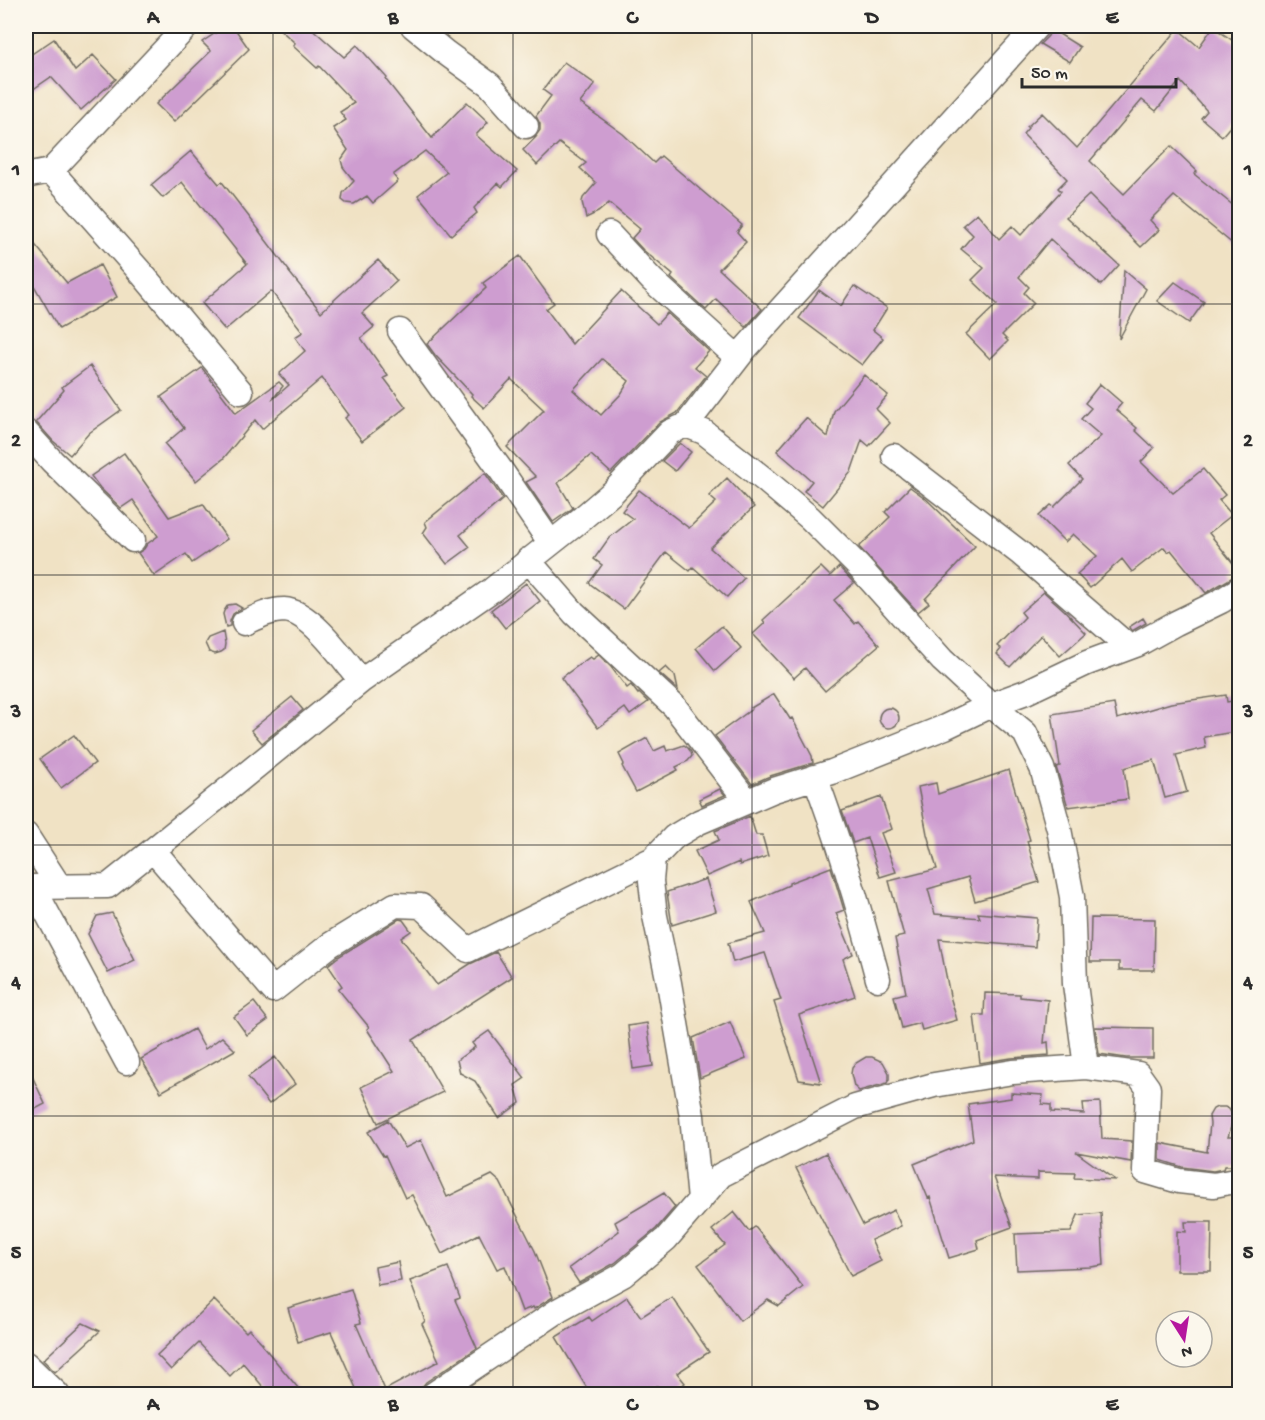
<svg xmlns="http://www.w3.org/2000/svg" width="1265" height="1420" viewBox="0 0 1265 1420" font-family="'Gochi Hand',sans-serif">
<style>
.building{fill:#ce9dd0;fill-rule:evenodd}
.lines{fill:none;stroke-linecap:round;stroke-linejoin:round}
.street-casing{stroke:#706b61;stroke-width:27}
.street{stroke:#fff;stroke-width:24}
.grid{fill:none;stroke:#2b2b2b;stroke-width:1.5;stroke-opacity:0.55}
.neatline{fill:none;stroke:#2b2b2b;stroke-width:2}
.grid-label{font-size:20px;text-anchor:middle;font-weight:bold;fill:#2b2b2b}
</style>
<rect width="100%" height="100%" fill="#fbf7ec"/>
<filter id="ink" filterUnits="userSpaceOnUse"><feTurbulence type="fractalNoise" baseFrequency=".0167" numOctaves="2"/><feDisplacementMap in="SourceGraphic" scale="12" xChannelSelector="R" yChannelSelector="G"/><feConvolveMatrix kernelMatrix="1 2 1 2 8 2 1 2 1" color-interpolation-filters="sRGB"/></filter>
<filter id="wash" filterUnits="userSpaceOnUse"><feTurbulence type="fractalNoise" baseFrequency=".008" numOctaves="4" result="noise"/><feDisplacementMap in="SourceGraphic" scale="24" xChannelSelector="R" yChannelSelector="G"/><feGaussianBlur stdDeviation="1.35" result="paint"/><feColorMatrix in="noise" values="0 0 0 0 0 0 0 0 0 0 0 0 0 0 0 0 0 1.4 0 .05"/><feComposite in="paint" operator="in"/></filter>
<g filter="url(#wash)">
<rect width="100%" height="100%" fill="#f0e2c4"/>
<g id="blocks">
<path class="building" d="M226 26H233L249 49 174 122 156 104 211 51 202 42Z
M276 26H309L344 57 357 45 387 78 386 80 432 138 467 102 488 122 476 135 517 171 502 187 498 183 474 208 477 213 451 235 418 195 447 172 425 151 393 175 398 181 373 203 367 196 354 204 346 203 342 200 343 193 354 181 343 167 341 160 348 150 333 128 346 120 340 112 354 103 319 66 317 68 293 46 295 43Z
M1213 27 1239 45V116L1222 136 1201 118 1207 111 1180 81 1156 111 1142 100 1090 161 1124 194 1171 146 1197 171 1194 174 1239 210V249L1174 196 1150 220 1159 230 1141 247 1089 195 1066 217 1119 265 1101 285 1050 239 1019 277 1029 287 1024 293 1034 303 1002 335 1008 341 990 359 966 334 997 304 972 280 984 268 961 249 973 235 963 225 977 213 999 239 1012 226 1021 235 1061 191 1058 188 1067 179 1023 134 1028 128 1027 127 1042 113 1077 148 1178 29 1199 47Z
M1051 29 1080 47 1070 62 1040 44 1048 36Z
M54 39 75 71 93 55 116 79 81 110 51 77 26 94V58Z
M564 62 595 84 580 103 623 134 654 163 661 156 742 225 737 232 746 242 719 269 762 309 746 327 716 299 706 310 671 278 673 275 643 250 632 238 640 229 609 203 598 212 586 218 582 202 583 198 596 183 580 168 586 163 559 143 537 165 523 150 536 137H535L540 130V124L536 116 551 96 543 90Z
M191 151 219 184 222 182 260 231H259L290 272H289L321 312 378 260 397 281 362 313 374 327 361 338 388 376 384 378 406 407 362 441 345 418 349 415 322 378 262 429 255 420 223 459 196 481 165 444 184 428 161 397 202 368 236 413 279 382 283 386 272 400 289 385 279 374 305 351 295 337 303 332 271 291 225 330 202 303 247 264 182 182 163 198 151 185Z
M26 234 67 283 100 265 117 297 59 329 32 282 26 288Z
M520 256 554 303 546 309 572 344 621 291 657 324 667 313 709 351 695 367 706 376 677 413 660 422 611 473 591 455 558 483 573 508 553 522 526 482 536 477 507 447 544 410 511 379 484 408 471 396 472 394 435 355 427 344 486 288 483 283ZM602 359 629 381 621 394 601 415 573 390Z
M1124 270 1146 289 1119 339Z
M1175 282 1204 302 1189 323 1157 301Z
M854 286 887 308 873 330 883 338 862 365 799 318 819 290 841 306Z
M90 366 121 410 89 433 70 455 53 441 36 422 64 390 62 387Z
M864 375 888 395 876 409 890 423 869 446 862 440 851 472 823 506 804 491 812 481 777 451 806 418 828 437 834 411Z
M1100 384 1122 403 1116 410 1137 428 1135 430 1154 448 1141 462 1173 493 1203 469 1225 495 1219 500 1232 515 1209 533 1237 568 1233 571 1236 575 1233 577 1206 593 1171 550 1168 552 1164 547 1132 572 1122 559 1090 588 1077 574 1097 556 1073 534 1065 542 1039 516 1051 505 1054 507 1082 479 1069 465 1101 436 1081 419 1091 408 1085 403Z
M680 443 691 452 675 471 662 461Z
M124 453 169 517 203 504 227 539 192 563 186 554 154 576 138 553 144 549 147 544 158 536 133 500 121 508 100 488 91 476Z
M485 473 503 499 460 535 470 547 447 564 423 533 427 527 425 522Z
M727 478 754 507 710 548 744 578 727 597 693 567 690 571 666 552 624 609 589 583 602 565 594 559 609 538 633 519 622 511 639 490 689 528 716 502 709 496Z
M910 487 925 498 975 546 925 599 929 603 918 612 859 547 890 517 885 512Z
M821 567 830 576 839 567 854 583 834 600 855 624 858 621 879 645 825 691 805 668 794 678 753 634 765 623 763 620Z
M526 583 540 601 505 628 491 610Z
M1044 592 1065 611 1086 633 1060 656 1041 635 1010 667 997 654 1001 649 997 646 1025 617 1021 612Z
M235 604 242 608 233 614 230 621V626L226 627 223 614 224 611 228 605Z
M1143 618 1146 623 1132 631 1130 629 1129 627Z
M722 626 741 648 715 671 696 648Z
M223 632 225 644 224 650 221 652 215 654 209 652 205 643 208 638Z
M599 655 611 667 627 688 631 685 638 694 639 693 648 702 630 715 625 708 598 728 561 678 590 657 593 659Z
M666 667 675 676 678 690 659 673Z
M774 694 790 719 792 718 812 756 813 763 770 776 752 784 715 736 752 709 751 708Z
M1226 695 1227 702 1239 700V731L1204 737 1206 748 1176 755 1187 792 1165 798 1154 760 1124 768 1128 799 1068 807 1056 767 1060 766 1052 714 1114 704 1117 719 1171 703Z
M292 697 303 710 262 743 251 730Z
M879 718a10 10 0 1 1 20 0a10 10 0 1 1-20 0Z
M74 735 95 763 61 788 40 759Z
M647 738 654 751 665 746 667 751 684 745 688 748 691 752 692 756 688 761 676 767 678 770 636 792 622 766 624 764 619 754Z
M1009 770 1030 840 1027 841 1039 882 975 901 968 877 928 889 935 914 980 918 978 913 1037 918 1035 947 939 939 950 996 957 1020 922 1030 920 1023 902 1028 894 996 906 993 895 938 904 936 889 881 937 869 927 834 918 787 936 783 938 794Z
M720 789 725 795 702 805 699 799Z
M881 797 892 829 881 833 896 872 880 877 867 838 853 843 842 811Z
M750 816 756 835H762L768 856 740 865 739 862 707 876 695 851 719 840 715 831Z
M831 867 844 910 836 913 853 954 843 959 855 996 799 1015 821 1083 799 1080 774 1002 781 1000 765 953 733 962 728 943 765 933 751 902 789 885V883Z
M706 879 716 911 672 925 667 892Z
M112 913 135 960 108 973 88 934 97 916Z
M1091 918 1155 919 1154 970H1119V962H1090Z
M399 919 403 920 411 931 401 938 437 985 470 964 496 952 512 977 413 1040 443 1092 378 1123 361 1087 394 1071 367 1029 369 1027 338 989 342 986 328 965 338 957Z
M985 993 1020 994V997L1048 1000 1044 1043 1048 1042 1049 1055 1011 1058 980 1063 974 1015H984Z
M254 1002 268 1020 247 1035 234 1017Z
M730 1022 746 1059 700 1078 693 1038Z
M647 1023 653 1066 633 1069 628 1026Z
M1095 1027 1153 1028V1058H1126L1099 1054Z
M194 1029 205 1049 222 1037 235 1050 161 1092 141 1059Z
M489 1031 525 1078 515 1085 520 1103 499 1118 475 1081 460 1073 457 1060 475 1047 472 1043Z
M275 1057 295 1084 269 1104 248 1077Z
M866 1057H872L883 1062 889 1073V1079L887 1083 859 1091 854 1086 851 1074 852 1068 856 1063Z
M26 1063 45 1104 26 1114Z
M1011 1093 1043 1095 1042 1104 1051 1105V1112L1084 1114 1083 1103 1100 1102 1102 1139 1132 1141 1131 1162 1076 1152 1115 1180 1074 1178 1075 1173 1038 1172V1179L994 1177 1012 1227 977 1240 979 1249 949 1258 930 1197 928 1198 914 1164 973 1140 968 1104 1011 1098Z
M1217 1107H1225L1229 1109 1233 1116V1120L1228 1137H1239V1166H1224L1223 1169 1213 1171 1182 1167 1160 1160V1143L1207 1152 1210 1124 1209 1116 1213 1109Z
M388 1120 405 1148 421 1140 447 1197 492 1175 500 1182 535 1251 553 1297 534 1309 533 1307 522 1311 505 1266 497 1269 479 1234 442 1254 412 1195 405 1198 385 1155 383 1156 368 1132Z
M826 1153 863 1225 894 1210 901 1226 871 1240 881 1261 851 1276 796 1168Z
M664 1193 675 1207 656 1229 615 1263 579 1283 569 1268 619 1231 615 1222Z
M734 1212 749 1231 755 1227 803 1287 779 1306 768 1300 740 1321 698 1265 725 1245 712 1230Z
M1101 1213 1104 1265 1091 1267 1017 1270 1015 1234 1071 1232 1078 1215Z
M1185 1222H1212L1211 1271H1177V1231L1186 1232Z
M398 1262 401 1281 378 1285 375 1267Z
M448 1267 460 1298 455 1300 477 1348 426 1382 422 1387 420 1392 416 1395H359L331 1332 298 1342 288 1308 351 1289 361 1323 356 1324 385 1390 439 1361 422 1324 425 1321 410 1281Z
M627 1297 641 1317 672 1297 709 1352 677 1373 685 1383 671 1395H664L657 1386 644 1395H591L556 1337 589 1317 592 1321Z
M214 1300 246 1332 249 1329 263 1344 262 1345 304 1395H270L243 1363 230 1376 199 1343 171 1370 157 1355Z
M83 1323 100 1331 55 1372 43 1360Z"/>
</g>
</g>
<g filter="url(#ink)">
<use href="#blocks" fill-opacity="0" stroke="#706b61" stroke-width="1.5"/>
<g class="lines">
<defs>
<path id="street" d="M413 26 446 53 490 85 526 126
M51 171 143 275 241 392
M26 177 30 175 51 171 187 26
M609 234 652 280 738 358
M400 331 500 469 550 542
M686 425 745 349 1037 26
M26 432 52 461 133 540
M894 456 1020 553 1129 647
M528 560 574 613 674 706 747 801
M244 623C257 617 270 610 284 610 311 611 345 661 361 681
M815 777C840 843 860 911 878 979
M26 835 59 886
M153 850 361 681 492 590 574 525 613 492 670 432 686 425 704 432 765 480 810 518 858 566 942 660 991 705 1025 733 1042 768 1059 829 1072 897 1075 984 1086 1067
M33 887 127 1062
M26 889 33 887 108 886 153 850 273 990 330 945 395 905 421 906 468 950 653 859
M700 1200 692 1116 669 983 655 916 651 881 653 859 674 837 699 822 774 790 832 772 945 727 991 705 1026 692 1087 663 1138 644 1176 623 1221 601 1240 589
M26 1364 57 1394
M434 1394 559 1310 623 1275 666 1239 721 1175 855 1107 934 1085 1013 1072 1086 1067 1138 1074 1148 1088 1145 1171 1179 1181 1214 1185 1240 1180"/>
</defs>
<use href="#street" class="street-casing"/>
<use href="#street" class="street"/>
</g>
</g>
<path class="grid" d="M273 26V1394M513 26V1394M752 26V1394M992 26V1394M26 304H1240M26 575H1240M26 845H1240M26 1116H1240"/>
<rect width="1265" height="1420" fill="none" stroke="#fbf7ec" stroke-width="66"/>
<g transform="translate(1184 1339) rotate(168)"><circle r="28" fill="#fbf7ec" stroke="#a8a59f" stroke-width="1.5"/>
<path d="M0-4.5L10 22L0 15L-10 22Z" fill="#b5179e"/>
<text y="-9" font-size="16" font-weight="bold" text-anchor="middle" fill="#2b2b2b">N</text>
</g>
<path d="M1022 78v9h154v-9" fill="none" stroke="#2b2b2b" stroke-width="3"/>
<text x="1031" y="78" font-size="18" fill="#2b2b2b" stroke="#fbf7ec" stroke-width="4.5" paint-order="stroke">50 m</text>
<rect x="33" y="33" width="1199" height="1354" class="neatline"/>
<g class="grid-label">
<text x="153" y="23">A</text>
<text x="393" y="23">B</text>
<text x="632" y="23">C</text>
<text x="872" y="23">D</text>
<text x="1112" y="23">E</text>
<text x="16" y="175">1</text>
<text x="1248" y="175">1</text>
<text x="16" y="446">2</text>
<text x="1248" y="446">2</text>
<text x="16" y="717">3</text>
<text x="1248" y="717">3</text>
<text x="16" y="988">4</text>
<text x="1248" y="988">4</text>
<text x="16" y="1258">5</text>
<text x="1248" y="1258">5</text>
<text x="153" y="1410">A</text>
<text x="393" y="1410">B</text>
<text x="632" y="1410">C</text>
<text x="872" y="1410">D</text>
<text x="1112" y="1410">E</text>
</g>
</svg>
